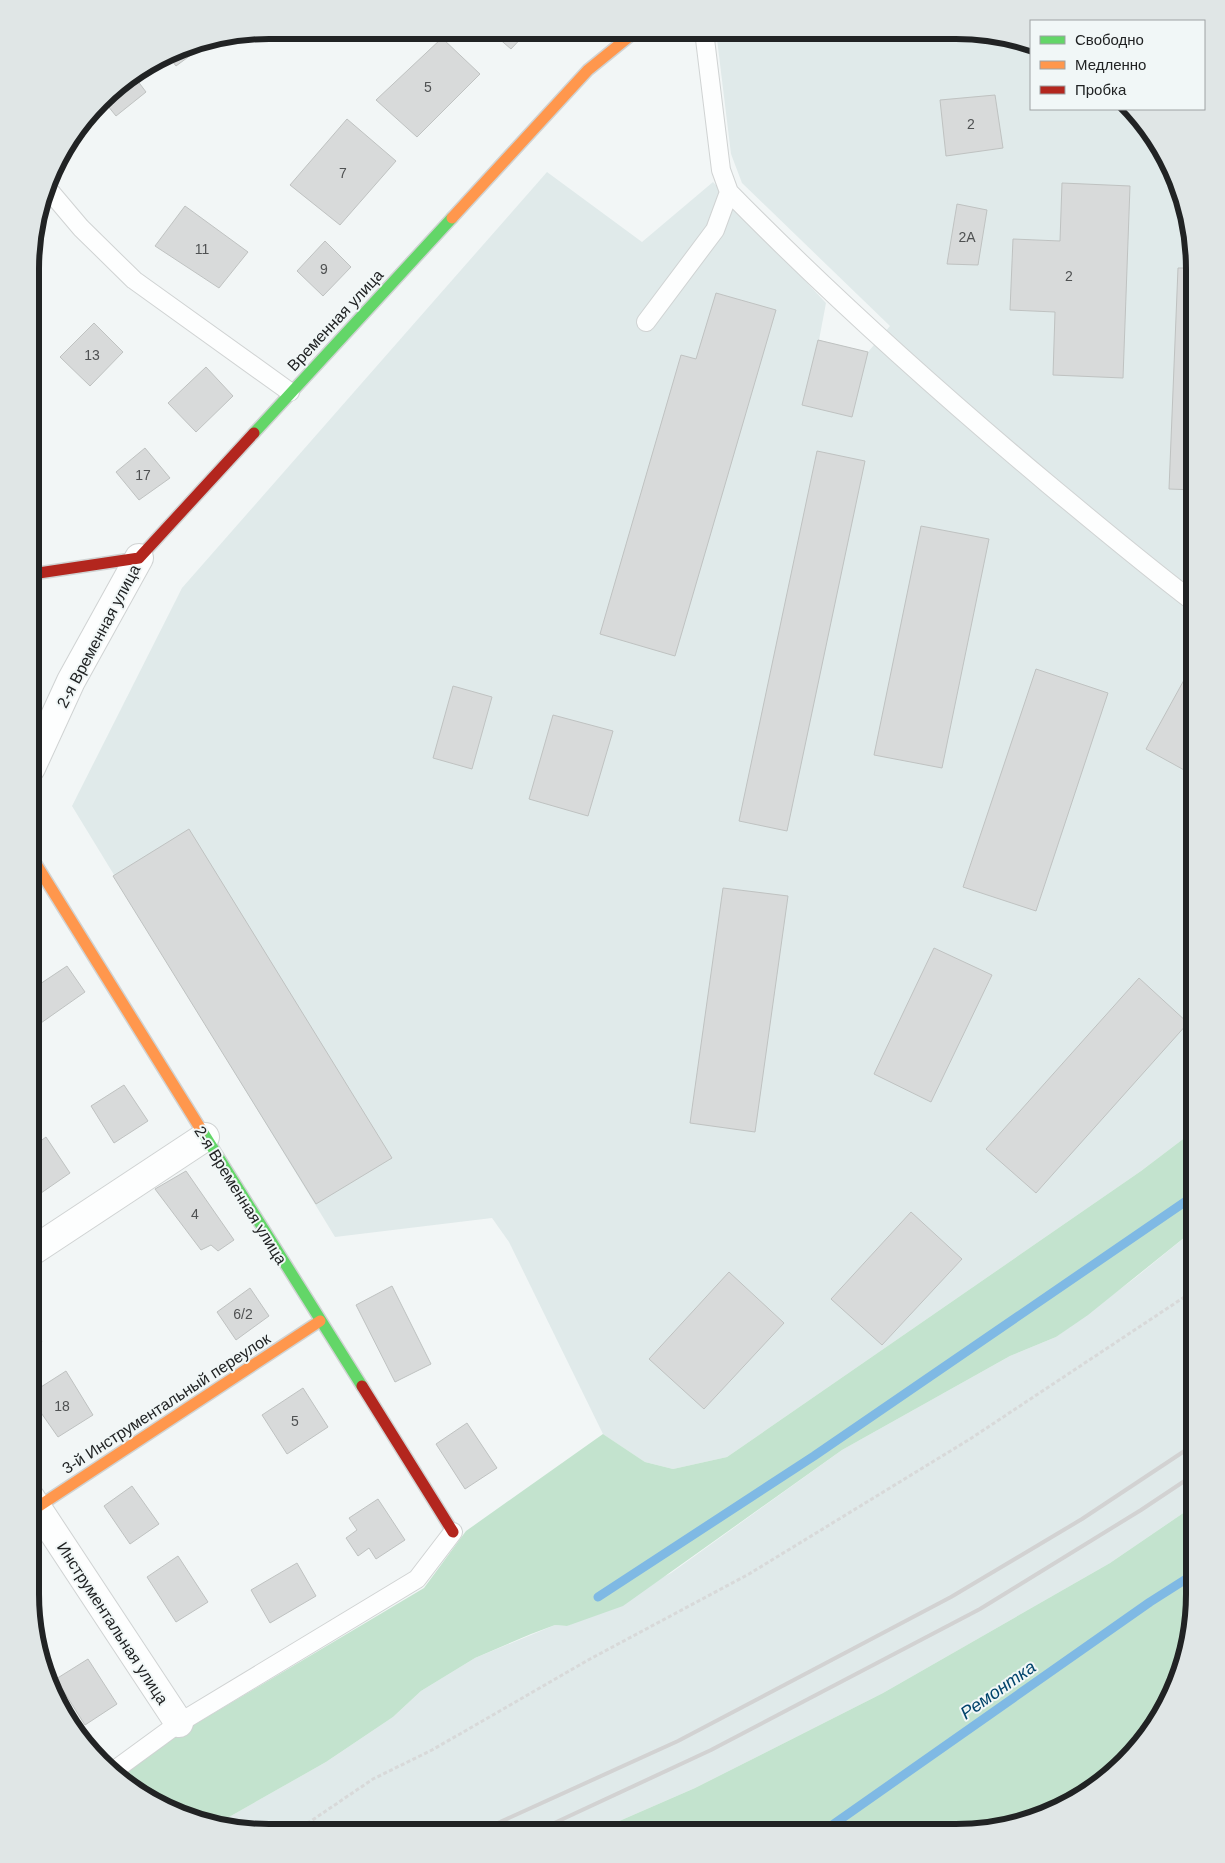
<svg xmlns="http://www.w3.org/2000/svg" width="1225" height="1863" viewBox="0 0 1225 1863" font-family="Helvetica,sans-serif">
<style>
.built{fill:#e0eaea}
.green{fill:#c3e3ce}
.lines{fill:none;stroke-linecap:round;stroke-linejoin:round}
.stream{stroke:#7fb9e4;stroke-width:9}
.building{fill:#d8dada;stroke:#bfc2c1}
.lane-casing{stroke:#d0d3d3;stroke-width:20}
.street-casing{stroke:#d0d3d3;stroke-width:30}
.fast-casing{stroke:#d0d3d3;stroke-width:14}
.slow-casing{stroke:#d0d3d3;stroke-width:14}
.jam-casing{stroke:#d0d3d3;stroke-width:14}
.path{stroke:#d8d9d9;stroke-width:3;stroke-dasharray:4 2.5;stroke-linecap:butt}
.lane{stroke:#fdfefe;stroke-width:18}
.street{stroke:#fdfefe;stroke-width:28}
.fast{stroke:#63d668;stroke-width:11}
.slow{stroke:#ff974d;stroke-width:11}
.jam{stroke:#b3261e;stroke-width:11}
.rail{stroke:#d2d2d2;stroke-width:4}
.labels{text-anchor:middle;stroke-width:4;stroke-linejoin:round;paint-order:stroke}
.number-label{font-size:14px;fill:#4f5152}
.street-label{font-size:16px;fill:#212324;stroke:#f1f7f7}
.water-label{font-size:18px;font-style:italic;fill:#00436a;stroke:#f1f7f7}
.rim{fill:none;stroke:#212324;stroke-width:6}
</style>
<rect width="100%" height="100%" fill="#f2f6f6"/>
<path class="built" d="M716 31 988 32 1031 44V109H1131L1146 123 1177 177 1195 268V1130L1141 1171 727 1457 673 1469 645 1462 603 1434 509 1242 492 1218 335 1237 72 806 182 588 547 172 642 242 713 182 826 303 819 340 868 352 890 326 742 183 731 154Z
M1195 1229V1505L1110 1563 883 1693 695 1788 594 1832 237 1831 215 1825 326 1762 393 1717 421 1691 475 1658 555 1625 567 1626 671 1573 842 1450 1010 1356 1056 1337 1135 1278Z"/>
<path class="green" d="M1195 1130V1229L1088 1315 1056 1337 1010 1356 842 1450 623 1606 567 1626 555 1625 531 1634 475 1658 421 1691 393 1717 326 1762 215 1825C178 1815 140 1801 113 1773L424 1588 466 1531 603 1434 645 1462 673 1469 727 1457 1141 1171Z
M1195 1505 1194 1611 1182 1672 1146 1740 1102 1784 1048 1815 957 1833 594 1832 695 1788 883 1693 1110 1563Z"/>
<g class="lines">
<path class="stream" d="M598 1597 814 1456 1195 1195
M821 1833 1150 1602 1194 1574"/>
</g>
<path class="building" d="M490 31H528L511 49Z
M442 38 480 74 417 137 376 100Z
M194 42 199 49 176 66 168 56Z
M134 76 146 92 116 116 103 100 111 89Z
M995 95 1003 148 946 156 940 100Z
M347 119 396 161 340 225 290 185Z
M1062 183 1130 186 1123 378 1053 375 1055 312 1010 310 1013 239 1060 241Z
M957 204 987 210 978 265 947 264Z
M185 206 248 252 219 288 155 246Z
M325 241 351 267 323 296 297 271Z
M1178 268H1195V490L1169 489Z
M716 293 776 310 675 656 600 634 681 355 696 359Z
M94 323 123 352 90 386 60 357Z
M818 340 868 352 852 417 802 405Z
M206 367 233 396 196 432 168 403Z
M145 448 170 478 139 500 116 472Z
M817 451 865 461 787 831 739 821Z
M921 526 989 539 942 768 874 755Z
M1195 660V776L1146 749Z
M1036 669 1108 693 1036 911 963 887Z
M453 686 492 697 472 769 433 758Z
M553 715 613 731 588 816 529 799Z
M189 829 392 1158 316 1204 113 876Z
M723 888 788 896 755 1132 690 1123Z
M934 948 992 975 931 1102 874 1074Z
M67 966 85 992 31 1030V990Z
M1139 978 1188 1023 1036 1193 986 1149Z
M124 1085 148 1121 114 1143 91 1106Z
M46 1137 70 1173 31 1200V1148Z
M186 1171 234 1240 218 1251 211 1245 201 1250 155 1189Z
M911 1212 962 1259 882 1345 831 1299Z
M729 1272 784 1323 704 1409 649 1359Z
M392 1286 431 1364 395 1382 356 1305Z
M250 1288 269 1316 236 1340 217 1312Z
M30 1325 42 1342 30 1351Z
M66 1371 93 1415 58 1437 30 1397V1394Z
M303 1388 328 1427 287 1454 262 1415Z
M467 1423 497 1468 465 1489 436 1444Z
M132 1486 159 1524 130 1544 104 1506Z
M378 1499 405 1540 376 1559 369 1548 358 1556 346 1538 357 1530 349 1518Z
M178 1556 208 1602 176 1622 147 1577Z
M297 1563 316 1596 270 1623 251 1590Z
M88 1659 117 1704 85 1725 56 1679Z"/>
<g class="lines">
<defs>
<path id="lane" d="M48 189 81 228 134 280 290 392
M729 192C830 295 937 391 1048 484 1096 524 1145 565 1195 603
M646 322 715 230 729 192 721 170 704 31
M112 1772 179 1723 417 1579 453 1532"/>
<path id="street" d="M31 768 71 681 139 558
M31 1252 205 1137
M30 1497 179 1723"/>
<path id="fast" d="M254 433 452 218
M202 1131 362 1386"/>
<path id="slow" d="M452 218 588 70 636 31
M31 856 202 1131
M30 1512 320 1321"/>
<path id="jam" d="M32 574 139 558 254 433
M362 1386 453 1532"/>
</defs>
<use href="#lane" class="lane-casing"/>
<use href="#street" class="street-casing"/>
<use href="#fast" class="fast-casing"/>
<use href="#slow" class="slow-casing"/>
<use href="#jam" class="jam-casing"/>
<path class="path" d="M289 1831 311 1821 373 1779 432 1750 590 1659 749 1574 970 1439 1195 1290"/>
<use href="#lane" class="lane"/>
<use href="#street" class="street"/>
<use href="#fast" class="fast"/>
<use href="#slow" class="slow"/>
<use href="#jam" class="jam"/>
<path class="rail" d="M478 1832 678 1741 951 1597 1082 1519 1195 1444
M535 1832 711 1750 980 1609 1141 1510 1195 1474"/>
</g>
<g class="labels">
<g class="number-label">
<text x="428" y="92">5</text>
<text x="971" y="129">2</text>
<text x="343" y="178">7</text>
<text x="967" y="242">2А</text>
<text x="202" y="254">11</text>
<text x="324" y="274">9</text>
<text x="1069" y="281">2</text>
<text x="92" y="360">13</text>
<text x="143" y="480">17</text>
<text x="195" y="1219">4</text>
<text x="243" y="1319">6/2</text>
<text x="62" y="1411">18</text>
<text x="295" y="1426">5</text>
</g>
<g class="street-label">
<text transform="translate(335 320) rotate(-47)" y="6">Временная улица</text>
<text transform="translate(98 636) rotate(-62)" y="6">2-я Временная улица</text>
<text transform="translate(241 1195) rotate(58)" y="6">2-я Временная улица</text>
<text transform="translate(166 1403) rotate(-33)" y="6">3-й Инструментальный переулок</text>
<text transform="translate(113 1623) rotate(57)" y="6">Инструментальная улица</text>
</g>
<g class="water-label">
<text transform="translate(998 1690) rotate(-35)" y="6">Ремонтка</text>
</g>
</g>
<path d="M0 0H1225V1863H0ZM269 39H956A230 230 0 0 1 1186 269V1594A230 230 0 0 1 956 1824H269A230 230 0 0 1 39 1594V269A230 230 0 0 1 269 39Z" fill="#e0e6e6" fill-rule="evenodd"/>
<path class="rim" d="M269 39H956A230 230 0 0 1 1186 269V1594A230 230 0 0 1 956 1824H269A230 230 0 0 1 39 1594V269A230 230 0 0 1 269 39Z"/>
<rect x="1030" y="20" width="175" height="90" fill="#f1f7f7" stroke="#9ea2a3"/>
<rect x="1040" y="36" width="25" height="8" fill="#63d668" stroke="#9ea2a3"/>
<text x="1075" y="45" font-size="15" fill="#212324">Свободно</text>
<rect x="1040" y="61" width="25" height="8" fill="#ff974d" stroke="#9ea2a3"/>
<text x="1075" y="70" font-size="15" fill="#212324">Медленно</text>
<rect x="1040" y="86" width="25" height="8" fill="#b3261e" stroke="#9ea2a3"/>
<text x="1075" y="95" font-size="15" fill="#212324">Пробка</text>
</svg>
